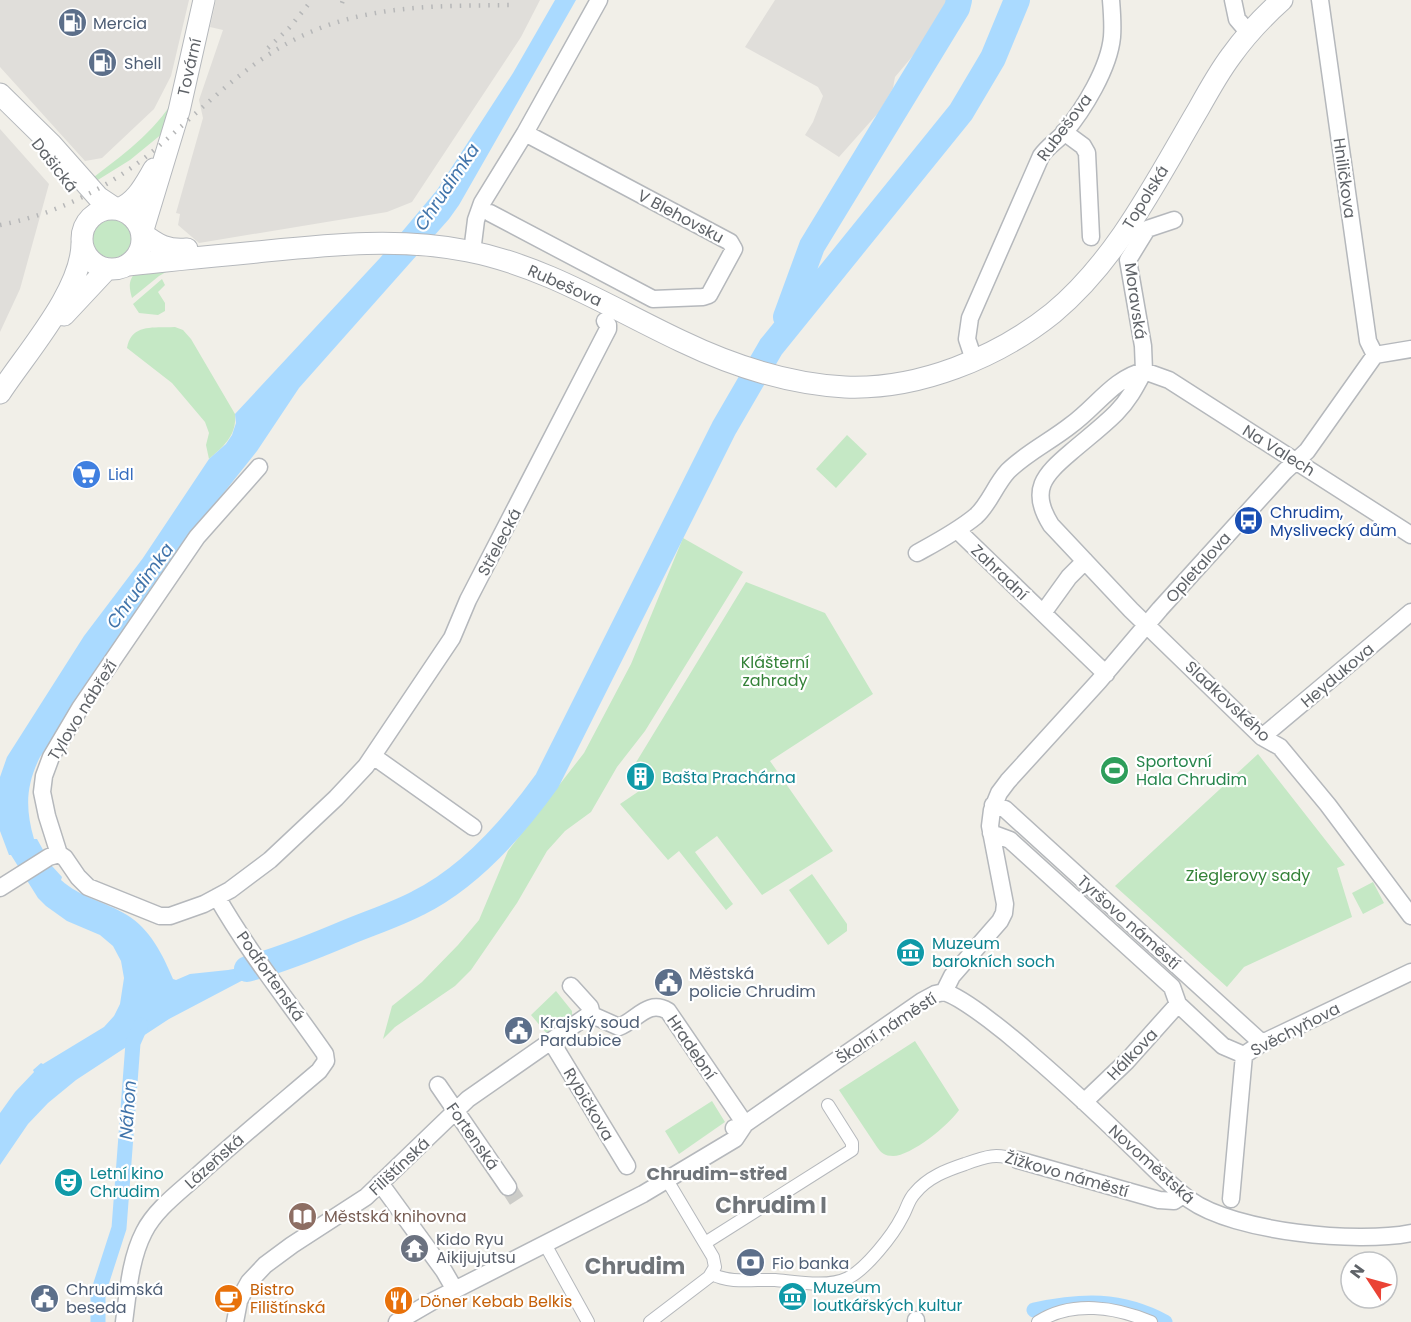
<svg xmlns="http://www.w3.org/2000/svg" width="1411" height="1322" viewBox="0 0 1411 1322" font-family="Poppins,sans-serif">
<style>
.industrial{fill:#e0deda}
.green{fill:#c5e8c5}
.water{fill:#aadaff}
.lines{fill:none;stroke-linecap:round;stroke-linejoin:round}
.canal{stroke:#aadaff;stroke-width:15}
.river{stroke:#aadaff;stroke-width:26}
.minor-tunnel{stroke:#ccccc8;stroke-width:16;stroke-dasharray:16 8;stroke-linecap:butt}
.pedestrian-casing{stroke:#b5b8bc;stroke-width:14}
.minor-casing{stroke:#b5b8bc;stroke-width:19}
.tertiary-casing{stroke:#b5b8bc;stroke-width:23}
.pedestrian{stroke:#fff;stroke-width:12}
.minor{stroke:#fff;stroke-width:16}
.tertiary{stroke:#fff;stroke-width:21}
.rail{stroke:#b6b7b8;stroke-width:4.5;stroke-dasharray:1.5 8;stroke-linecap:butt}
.labels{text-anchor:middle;stroke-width:4.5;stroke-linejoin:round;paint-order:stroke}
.service-label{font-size:16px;fill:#4e5e75;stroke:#fff;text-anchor:start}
.street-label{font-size:16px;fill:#5f6368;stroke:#fff}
.shop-label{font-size:16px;fill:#366cbe;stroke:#fff;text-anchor:start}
.transit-label{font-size:16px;fill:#164399;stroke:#fff;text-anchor:start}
.park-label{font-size:16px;fill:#348238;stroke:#fff}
.leisure-label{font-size:16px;fill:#27864d;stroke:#fff;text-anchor:start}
.culture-label{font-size:16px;fill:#0d838f;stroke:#fff;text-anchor:start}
.education-label{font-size:16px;fill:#785e54;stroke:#fff;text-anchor:start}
.worship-label{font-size:16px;fill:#5b616d;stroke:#fff;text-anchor:start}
.food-label{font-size:16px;fill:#c56008;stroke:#fff;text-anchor:start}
.water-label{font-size:18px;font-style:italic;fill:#4174aa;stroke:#fff}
.neighbourhood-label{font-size:18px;font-weight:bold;fill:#70757a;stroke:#fff}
.district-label{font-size:22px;font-weight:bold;fill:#70757a;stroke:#fff}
</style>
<rect width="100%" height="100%" fill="#f1efe8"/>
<path class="industrial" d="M0 0H189L171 76 154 109 102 158 85 161 0 67Z
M216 0H540L521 37 412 202 387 212 199 243 178 225 180 214 176 213 203 118 199 100 223 30 210 27Z
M775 0H946L943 13 932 33 895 77 893 88 879 112 839 157 805 135 813 122 823 96 818 87 745 47Z
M0 129 49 184 20 289 0 332Z"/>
<path class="green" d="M174 99 163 133 130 160 93 183 90 180C120 157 155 132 174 99Z
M93 239a19 19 0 1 1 38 0a19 19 0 1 1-38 0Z
M173 268 159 276 132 298C129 288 128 280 136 272Z
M162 279 165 285 158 292 165 303V311L158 315 139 313 133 304Z
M175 327 183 330 191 339 235 414C237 435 224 446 209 459L206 445 209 433 205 422 172 383 127 348C131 323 155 328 175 327Z
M847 435 867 454 836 488 816 469Z
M683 538 743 572 737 582 645 731 617 767 591 812 565 831 547 851 517 903 471 970 455 986 395 1027 383 1039 392 1006 422 982 458 945 479 920 508 851 584 753 631 664Z
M746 582 825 613 873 694 770 761 833 851 762 895 717 836 695 852 733 904 726 910 679 851 668 860 620 804 651 783 653 776 649 768 640 765 632 769Z
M1258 754 1345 865 1337 868 1352 917 1244 967 1227 987 1115 886Z
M812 874 847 924V931L828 945 789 890Z
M1373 882 1384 903 1363 914 1352 893Z
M556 991 572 1011V1015L548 1035 531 1015Z
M915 1041 959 1110C949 1125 911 1156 893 1156 885 1156 881 1153 877 1147L839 1090Z
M712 1101 725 1122 679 1154 665 1131Z"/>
<path class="water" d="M555 0H576L459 205 449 219 299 388 257 451 191 534 40 757C26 785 25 808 34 839H37L52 866 62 877 61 880C81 898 104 901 127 915 150 929 163 955 173 979L176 980 190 974 228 970 279 961 169 1019 76 1080 48 1103 28 1124 0 1165V1113L15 1092 34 1072 33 1070 41 1063 43 1064 104 1027 114 1016 120 1004 124 978 121 961 113 946 100 935 67 921 46 906 38 898 11 855H9L0 831V777L7 757 84 636 143 558 209 459 226 444 232 435 236 423 235 414 380 258 437 190 513 73Z"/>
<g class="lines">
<path class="canal" d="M1034 1310C1082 1300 1120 1298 1165 1322
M98 1322V1293L119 1228 133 1043 141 1025"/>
<path class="river" d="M786 317 812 246 957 8 959 0
M247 969C281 960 313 947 346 933 370 923 395 915 418 903 469 878 514 827 547 781L724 428 771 347 961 112 993 58 1017 0"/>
<path class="minor-tunnel" d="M508 1187 519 1204"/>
<defs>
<path id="pedestrian" d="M705 1243 852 1150V1143L828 1105
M546 1246 588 1322
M712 1274C730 1284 756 1279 775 1280 797 1282 828 1288 848 1278 866 1269 893 1235 902 1217 907 1209 908 1200 915 1193 928 1177 947 1170 965 1164 987 1156 996 1153 1018 1160
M650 1322 709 1277 715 1267 713 1257 667 1180
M1038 1322C1072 1300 1116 1307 1151 1322"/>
<path id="minor" d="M1233 0 1237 19 1249 33
M1320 0 1368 341 1375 355
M1064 132 1083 146 1087 153 1091 237
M490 213 653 299 703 297 709 295 734 249 730 242 525 133
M472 252 476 220 482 203 525 133 599 0
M974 360 967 339 970 318 1041 156C1048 146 1057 141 1064 133 1084 109 1109 68 1112 37 1113 25 1112 12 1111 0
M957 530 1106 674
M1411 535 1169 380 1144 371C1136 386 1129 400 1116 413 1102 427 1086 439 1071 452 1044 475 1029 490 1051 525L1131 610 1262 737 1280 747 1328 805 1411 916
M917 553C937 542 958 531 976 516 990 503 995 485 1008 471 1026 453 1051 441 1071 425 1096 407 1114 378 1144 371L1143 346 1128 260 1147 229 1174 220
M1043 613 1069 577 1085 561
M1262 737 1411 612
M373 756 473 827
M993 805 1005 809 1262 1043
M991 833 1010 840 1172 987 1178 1004 1223 1046 1244 1055
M59 854 47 816 42 792 44 776 51 757 80 708 197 537 259 467
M0 888 49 857 59 854 65 858 78 877 88 887 160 916H170L204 904 230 890 270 860 336 798 366 766 452 638 468 600 608 329V325L605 321
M571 986 590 1007 592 1015
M944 992 952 976 1000 921 1004 913 1005 904 990 826 992 810 999 793 1008 781 1099 681 1160 609 1285 471 1307 451 1375 355 1411 349
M944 992C965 998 1014 1039 1032 1055 1067 1085 1100 1116 1133 1148 1151 1165 1169 1185 1190 1200 1235 1232 1357 1244 1411 1233
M592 1015 619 1027C637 1020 648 999 668 1011L745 1124
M551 1041 627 1166
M438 1085 508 1187
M1084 1102 1127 1061 1178 1004
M734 1128 745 1124 922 1001 935 994 944 992
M1018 1160 1159 1200 1174 1201 1183 1195
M380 1183 444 1271 455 1290
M1231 1199 1244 1055 1262 1043 1411 972
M124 1322C128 1293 130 1259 144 1232 155 1210 178 1193 197 1176 237 1140 278 1106 319 1071L326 1061 325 1054C289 1002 249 953 217 897
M235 1322 239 1301 244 1291 249 1282 265 1265 292 1245 366 1197 468 1099 587 1016 592 1015
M397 1322 433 1301 643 1194 735 1139 745 1124
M916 1322V1320"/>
<path id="tertiary" d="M0 94 51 144 98 197 116 209
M82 239a30 30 0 1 1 60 0a30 30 0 1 1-60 0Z
M118 209C136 203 145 184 154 169
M142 233C157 245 168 251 187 249
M142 233 179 111 204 0
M128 265C171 260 214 256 257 252 327 245 398 237 468 251 545 266 611 308 681 341 731 365 789 384 845 387 918 390 997 358 1053 313 1118 259 1157 179 1199 108 1209 90 1219 72 1231 56 1246 35 1263 17 1282 0
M64 315 107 269
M0 393C26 353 82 291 82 243"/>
</defs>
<use href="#pedestrian" class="pedestrian-casing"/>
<use href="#minor" class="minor-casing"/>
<use href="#tertiary" class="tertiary-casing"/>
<use href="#pedestrian" class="pedestrian"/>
<use href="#minor" class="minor"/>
<use href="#tertiary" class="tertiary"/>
<path class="rail" d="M342 3 343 0
M268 48 289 28 312 0
M0 225C53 215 104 190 147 156 201 112 247 58 313 31 377 4 446 6 514 5"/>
</g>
<defs>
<symbol id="fuel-disc" viewBox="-11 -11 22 22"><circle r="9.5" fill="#5c6f8a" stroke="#fff"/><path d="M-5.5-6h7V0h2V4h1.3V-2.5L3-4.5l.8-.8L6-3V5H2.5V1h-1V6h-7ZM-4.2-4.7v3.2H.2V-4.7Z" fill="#fff"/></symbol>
<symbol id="supermarket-disc" viewBox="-11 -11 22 22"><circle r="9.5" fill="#3f7fe0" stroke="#fff"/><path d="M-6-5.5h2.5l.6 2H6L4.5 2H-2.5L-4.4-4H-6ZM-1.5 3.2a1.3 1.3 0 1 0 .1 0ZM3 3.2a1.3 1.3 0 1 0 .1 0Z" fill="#fff"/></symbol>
<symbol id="bus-disc" viewBox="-11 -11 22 22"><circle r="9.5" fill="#1a4fb4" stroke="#fff"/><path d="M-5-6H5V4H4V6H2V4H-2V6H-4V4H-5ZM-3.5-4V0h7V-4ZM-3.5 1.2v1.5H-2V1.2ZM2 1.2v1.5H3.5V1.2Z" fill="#fff"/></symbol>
<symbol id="stadium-disc" viewBox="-11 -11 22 22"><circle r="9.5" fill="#2e9e5b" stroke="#fff"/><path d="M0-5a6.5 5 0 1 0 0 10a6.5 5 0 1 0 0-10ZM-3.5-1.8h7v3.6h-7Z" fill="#fff"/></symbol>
<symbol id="building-disc" viewBox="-11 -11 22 22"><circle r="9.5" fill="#0f9aa8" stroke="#fff"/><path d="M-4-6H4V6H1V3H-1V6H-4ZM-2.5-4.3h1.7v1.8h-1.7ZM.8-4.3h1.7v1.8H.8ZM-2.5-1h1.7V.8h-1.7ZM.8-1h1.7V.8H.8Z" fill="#fff"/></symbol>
<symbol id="museum-disc" viewBox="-11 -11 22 22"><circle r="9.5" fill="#0f9aa8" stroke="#fff"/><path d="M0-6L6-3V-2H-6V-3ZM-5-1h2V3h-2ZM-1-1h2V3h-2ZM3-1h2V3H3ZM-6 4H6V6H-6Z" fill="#fff"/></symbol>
<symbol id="civic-disc" viewBox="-11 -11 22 22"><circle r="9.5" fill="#5c6f8a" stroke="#fff"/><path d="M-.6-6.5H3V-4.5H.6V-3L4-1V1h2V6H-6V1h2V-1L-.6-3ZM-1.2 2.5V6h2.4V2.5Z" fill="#fff"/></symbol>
<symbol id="theatre-disc" viewBox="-11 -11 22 22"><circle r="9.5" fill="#0f9aa8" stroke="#fff"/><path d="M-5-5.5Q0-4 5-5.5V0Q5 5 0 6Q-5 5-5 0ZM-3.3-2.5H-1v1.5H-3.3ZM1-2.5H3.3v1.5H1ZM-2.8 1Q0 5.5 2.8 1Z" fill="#fff"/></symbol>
<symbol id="library-disc" viewBox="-11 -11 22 22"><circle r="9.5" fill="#8d6e63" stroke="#fff"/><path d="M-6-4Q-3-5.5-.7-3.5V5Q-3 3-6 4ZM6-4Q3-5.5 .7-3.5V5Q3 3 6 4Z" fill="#fff"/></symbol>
<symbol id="temple-disc" viewBox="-11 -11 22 22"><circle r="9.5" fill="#6b7280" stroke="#fff"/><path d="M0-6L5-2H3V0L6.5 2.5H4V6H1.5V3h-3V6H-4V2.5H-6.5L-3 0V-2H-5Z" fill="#fff"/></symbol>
<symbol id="bank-disc" viewBox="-11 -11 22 22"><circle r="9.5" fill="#5c6f8a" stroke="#fff"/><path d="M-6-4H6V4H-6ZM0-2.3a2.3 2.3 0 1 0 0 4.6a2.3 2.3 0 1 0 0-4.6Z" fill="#fff"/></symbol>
<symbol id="cafe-disc" viewBox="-11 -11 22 22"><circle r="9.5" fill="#e8710a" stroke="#fff"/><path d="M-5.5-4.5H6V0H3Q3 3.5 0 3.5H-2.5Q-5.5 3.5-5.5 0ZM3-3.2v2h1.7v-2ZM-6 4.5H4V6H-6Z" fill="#fff"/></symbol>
<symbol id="restaurant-disc" viewBox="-11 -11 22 22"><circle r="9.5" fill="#e8710a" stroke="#fff"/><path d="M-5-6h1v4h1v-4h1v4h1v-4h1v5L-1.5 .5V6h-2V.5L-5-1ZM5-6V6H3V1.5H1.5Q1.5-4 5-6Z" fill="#fff"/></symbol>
</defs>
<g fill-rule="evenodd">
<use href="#fuel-disc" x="56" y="6" width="33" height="33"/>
<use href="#fuel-disc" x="86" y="46" width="33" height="33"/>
<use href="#supermarket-disc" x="70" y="458" width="33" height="33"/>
<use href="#bus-disc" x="1232" y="504" width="33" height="33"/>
<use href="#stadium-disc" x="1098" y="754" width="33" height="33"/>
<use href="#building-disc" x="624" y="760" width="33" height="33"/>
<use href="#museum-disc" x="894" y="936" width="33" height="33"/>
<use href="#civic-disc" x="652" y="966" width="33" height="33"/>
<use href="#civic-disc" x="502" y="1014" width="33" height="33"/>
<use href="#theatre-disc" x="52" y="1166" width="33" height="33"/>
<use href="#library-disc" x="286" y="1200" width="33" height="33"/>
<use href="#temple-disc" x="398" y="1232" width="33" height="33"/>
<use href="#bank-disc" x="734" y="1246" width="33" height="33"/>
<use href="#museum-disc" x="776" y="1280" width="33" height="33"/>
<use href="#civic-disc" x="28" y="1282" width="33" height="33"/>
<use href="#cafe-disc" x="212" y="1282" width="33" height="33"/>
<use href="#restaurant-disc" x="382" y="1284" width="33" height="33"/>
</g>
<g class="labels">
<g class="service-label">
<text x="93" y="29">Mercia</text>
<text x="124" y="69">Shell</text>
<text x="689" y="979">Městská<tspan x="689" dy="18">policie Chrudim</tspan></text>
<text x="540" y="1028">Krajský soud<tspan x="540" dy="18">Pardubice</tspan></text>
<text x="772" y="1269">Fio banka</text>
<text x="66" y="1295">Chrudimská<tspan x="66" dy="18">beseda</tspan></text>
</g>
<g class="street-label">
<text transform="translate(189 67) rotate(-77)" y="6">Tovární</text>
<text transform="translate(1064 127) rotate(-53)" y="6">Rubešova</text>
<text transform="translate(55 165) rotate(52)" y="6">Dašická</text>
<text transform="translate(1345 178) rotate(82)" y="6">Hniličkova</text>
<text transform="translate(1145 197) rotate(-58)" y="6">Topolská</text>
<text transform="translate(681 216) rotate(28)" y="6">V Blehovsku</text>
<text transform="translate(565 285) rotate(24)" y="6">Rubešova</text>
<text transform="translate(1136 301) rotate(82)" y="6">Moravská</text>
<text transform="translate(1279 450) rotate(32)" y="6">Na Valech</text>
<text transform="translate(499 542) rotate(-62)" y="6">Střelecká</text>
<text transform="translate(1198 567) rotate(-48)" y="6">Opletalova</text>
<text transform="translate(1000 572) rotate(44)" y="6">Zahradní</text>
<text transform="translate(1337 675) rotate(-40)" y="6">Heydukova</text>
<text transform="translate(1228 701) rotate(43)" y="6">Sladkovského</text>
<text transform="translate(82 710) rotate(-58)" y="6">Tylovo nábřeží</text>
<text transform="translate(1129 922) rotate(42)" y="6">Tyršovo náměstí</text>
<text transform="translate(271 976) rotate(55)" y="6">Podfortenská</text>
<text transform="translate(886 1028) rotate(-33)" y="6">Školní náměstí</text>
<text transform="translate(1295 1029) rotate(-27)" y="6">Svěchyňova</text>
<text transform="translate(692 1047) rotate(56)" y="6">Hradební</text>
<text transform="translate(1132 1054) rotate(-46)" y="6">Hálkova</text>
<text transform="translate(589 1104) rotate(59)" y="6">Rybičkova</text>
<text transform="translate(473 1136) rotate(55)" y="6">Fortenská</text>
<text transform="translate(214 1161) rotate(-42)" y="6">Lázeňská</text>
<text transform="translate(1152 1164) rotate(42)" y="6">Novoměstská</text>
<text transform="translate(399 1166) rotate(-43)" y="6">Filištínská</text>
<text transform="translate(1067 1174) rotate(16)" y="6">Žižkovo náměstí</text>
</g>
<g class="shop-label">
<text x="108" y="480">Lidl</text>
</g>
<g class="transit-label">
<text x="1270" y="518">Chrudim,<tspan x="1270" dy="18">Myslivecký dům</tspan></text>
</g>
<g class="park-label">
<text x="775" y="668">Klášterní<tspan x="775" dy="18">zahrady</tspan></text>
<text x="1248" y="881">Zieglerovy sady</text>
</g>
<g class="leisure-label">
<text x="1136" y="767">Sportovní<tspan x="1136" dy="18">Hala Chrudim</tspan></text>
</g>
<g class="culture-label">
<text x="662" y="783">Bašta Prachárna</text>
<text x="932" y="949">Muzeum<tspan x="932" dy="18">barokních soch</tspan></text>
<text x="90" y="1179">Letní kino<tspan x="90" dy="18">Chrudim</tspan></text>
<text x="813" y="1293">Muzeum<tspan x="813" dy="18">loutkářských kultur</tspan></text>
</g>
<g class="education-label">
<text x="324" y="1222">Městská knihovna</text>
</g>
<g class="worship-label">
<text x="436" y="1245">Kido Ryu<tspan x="436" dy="18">Aikijujutsu</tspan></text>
</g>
<g class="food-label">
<text x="250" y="1295">Bistro<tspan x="250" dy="18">Filištínská</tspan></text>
<text x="420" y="1307">Döner Kebab Belkis</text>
</g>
<g class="water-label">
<text transform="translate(447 187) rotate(-56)" y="6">Chrudimka</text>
<text transform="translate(140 586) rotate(-54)" y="6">Chrudimka</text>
<text transform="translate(128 1110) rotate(-86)" y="6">Náhon</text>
</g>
<g class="neighbourhood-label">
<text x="717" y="1180">Chrudim-střed</text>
</g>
<g class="district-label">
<text x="771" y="1213">Chrudim I</text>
<text x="635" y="1274">Chrudim</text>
</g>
</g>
<g transform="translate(1369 1280) rotate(306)"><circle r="28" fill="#ffffff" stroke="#bfc1c3" stroke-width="1.5"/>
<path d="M0-4.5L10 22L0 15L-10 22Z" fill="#ea4335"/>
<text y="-9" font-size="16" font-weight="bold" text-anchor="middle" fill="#5f6368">N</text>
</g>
</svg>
